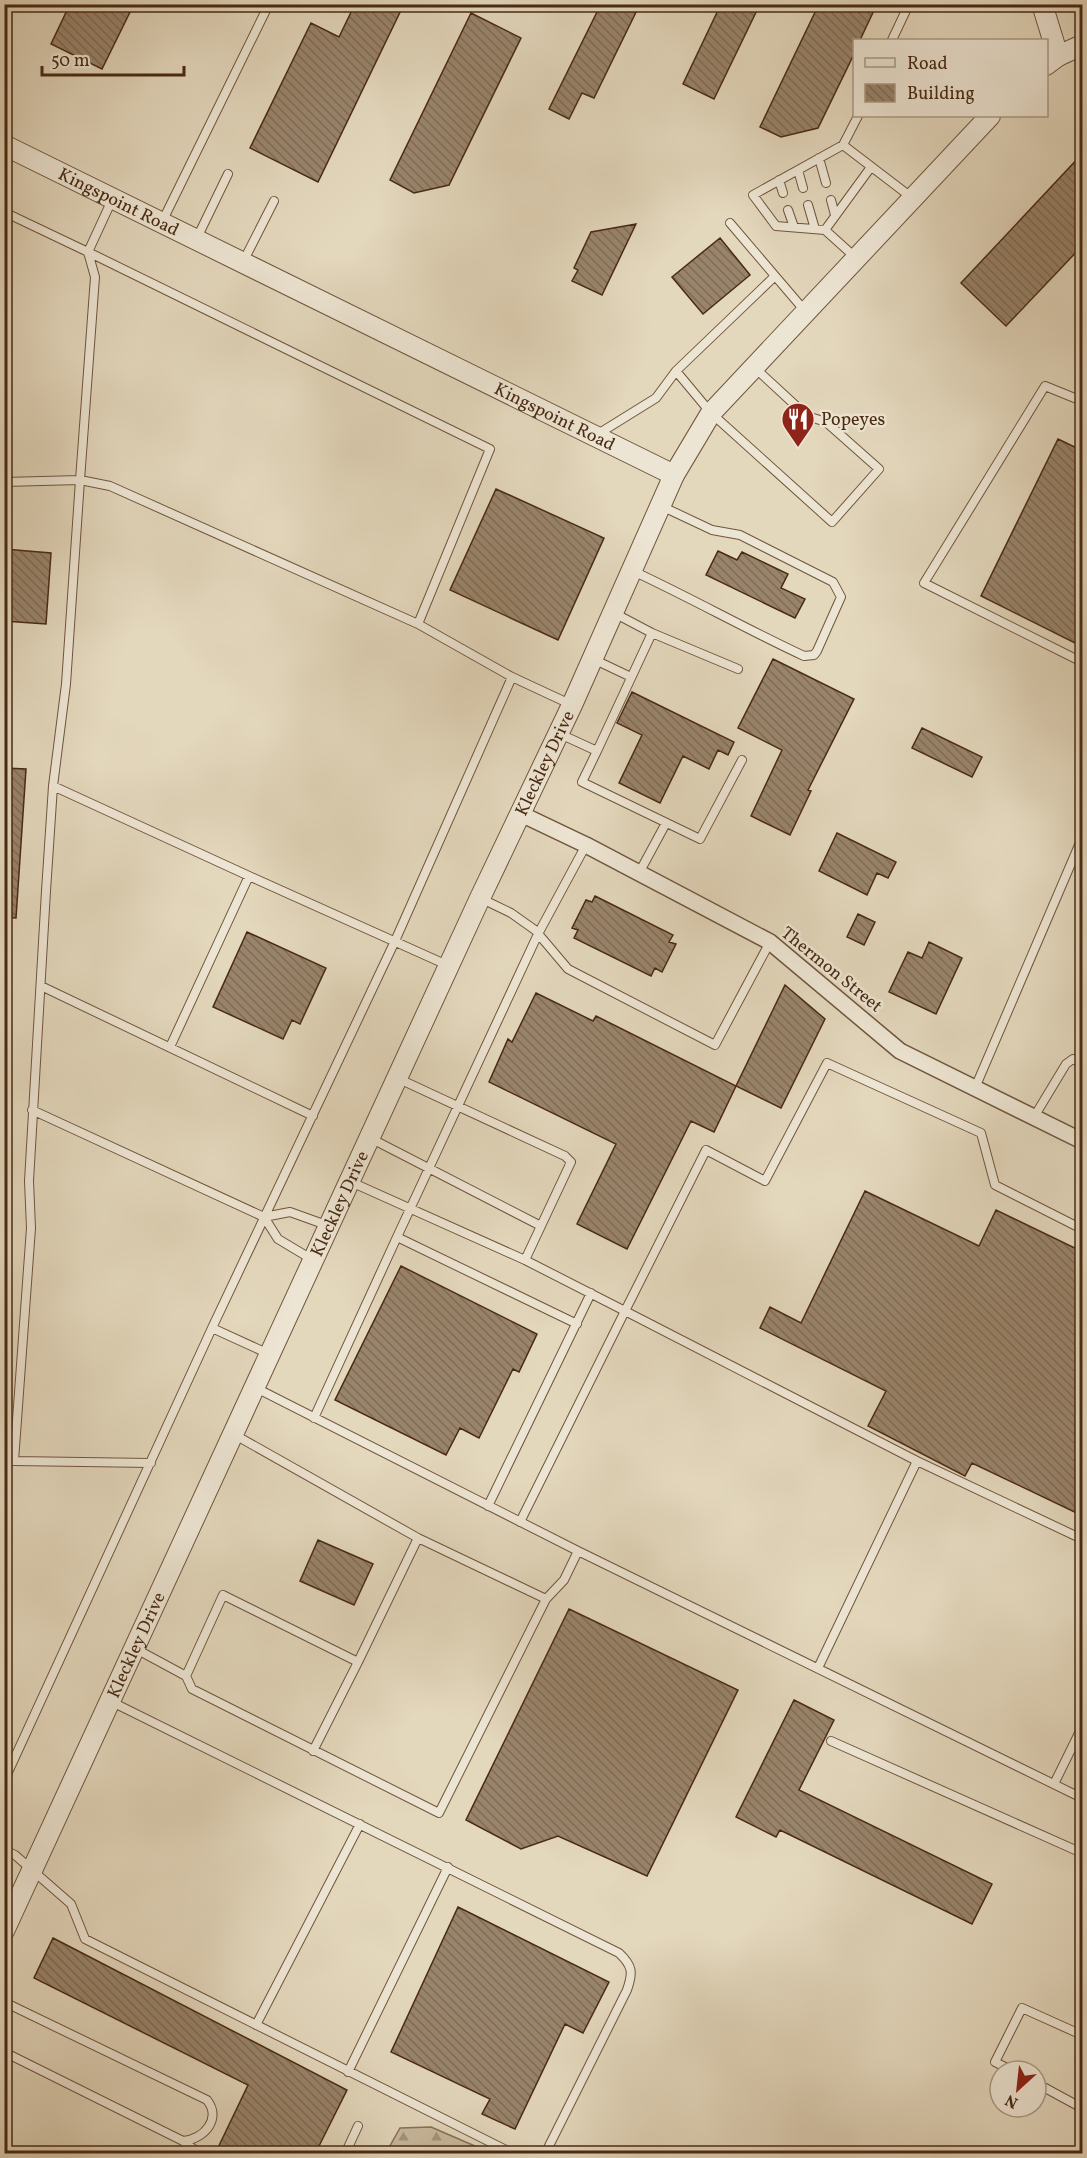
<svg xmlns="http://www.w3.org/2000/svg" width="1087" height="2158" viewBox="0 0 1087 2158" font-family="Vollkorn,serif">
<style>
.forest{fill:url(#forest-firs);stroke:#897259;stroke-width:1.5}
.building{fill:url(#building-back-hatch);stroke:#492a13;stroke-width:1.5}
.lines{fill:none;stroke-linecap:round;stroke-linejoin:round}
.service-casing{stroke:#70553d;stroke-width:10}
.minor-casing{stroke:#70553d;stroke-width:18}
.tertiary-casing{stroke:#70553d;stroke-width:22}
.service{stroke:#ede5d3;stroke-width:8}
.minor{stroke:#ede5d3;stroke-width:15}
.tertiary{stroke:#ede5d3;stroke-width:20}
.labels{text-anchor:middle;stroke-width:5;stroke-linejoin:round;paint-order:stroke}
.street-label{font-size:18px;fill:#492a13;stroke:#ede5d3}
.poi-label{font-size:18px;fill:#492a13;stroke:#ede5d3;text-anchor:start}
</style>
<defs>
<pattern id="forest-firs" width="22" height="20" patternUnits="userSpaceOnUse" patternTransform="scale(1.5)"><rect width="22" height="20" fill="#c9ba9f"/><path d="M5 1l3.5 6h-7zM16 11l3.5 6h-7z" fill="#a59780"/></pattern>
<pattern id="building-back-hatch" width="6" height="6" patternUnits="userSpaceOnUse" patternTransform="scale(1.5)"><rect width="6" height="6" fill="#99846b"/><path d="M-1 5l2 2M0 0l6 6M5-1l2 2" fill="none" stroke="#7f6c57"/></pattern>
</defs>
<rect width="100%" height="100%" fill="#e3d7bc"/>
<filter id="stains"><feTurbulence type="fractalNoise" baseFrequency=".00333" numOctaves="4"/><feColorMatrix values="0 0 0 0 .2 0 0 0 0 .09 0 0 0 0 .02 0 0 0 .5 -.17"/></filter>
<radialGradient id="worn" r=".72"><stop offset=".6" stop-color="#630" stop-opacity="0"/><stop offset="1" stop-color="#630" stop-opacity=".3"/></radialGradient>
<path class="forest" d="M431 2127 491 2153H386L400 2128Z"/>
<path class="building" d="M70 4H134L102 69 51 44Z
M355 4H404L318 182 250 148 311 23 339 37Z
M601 4H640L594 98 582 93 569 119 549 109Z
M721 4H760L714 99 683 84Z
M819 4H877L860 40H855V52L818 128 781 137 760 127Z
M471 13 521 38 449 185 414 193 390 180Z
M1083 153V245L1006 326 961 283Z
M636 224 602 295 572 281 578 270 574 268 591 232Z
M720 238 750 275 703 314 672 277Z
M1058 439 1083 451V647L981 596Z
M496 489 604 538 558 640 450 590Z
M4 549 51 553 46 624 4 621Z
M718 551 737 560 742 552 788 574 781 588 805 599 795 618 706 575Z
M773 659 854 699 808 790 811 791 790 835 751 816 782 750 738 728Z
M632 692 734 742 728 755 718 750 709 769 683 756 660 803 619 783 642 735 617 723Z
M922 728 982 757 972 777 912 748Z
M4 768 26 769 16 918 4 917Z
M837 833 896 862 888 878 877 873 867 895 819 871Z
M595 896 673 935 669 942 676 944 662 972 655 968 651 976 574 938 578 930 572 928 586 900 592 902Z
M858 914 875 922 864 945 847 937Z
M247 932 326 968 300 1024 292 1020 283 1039 213 1007Z
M929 942 962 958 936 1014 889 992 908 952 922 958Z
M785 985 825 1019 781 1108 736 1086Z
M536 993 593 1021 596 1016 736 1086 714 1132 691 1121 627 1249 577 1224 616 1144 489 1082 508 1039 512 1042Z
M865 1191 979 1246 996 1210 1083 1252V1516L972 1463 965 1476 868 1426 886 1391 760 1328 770 1307 801 1323Z
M401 1266 537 1334 519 1372 513 1369 479 1438 460 1428 446 1455 335 1400Z
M318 1540 373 1564 354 1605 300 1581Z
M569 1609 738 1690 647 1876 558 1836 521 1849 466 1820Z
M794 1700 834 1720 799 1790 992 1884 972 1924 780 1830 776 1837 736 1817Z
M458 1907 609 1982 583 2033 565 2024 515 2129 482 2114 490 2099 391 2052Z
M53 1938 347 2090 315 2154H215L248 2085 34 1978Z"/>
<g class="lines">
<defs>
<path id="service" d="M892 40 909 4
M858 116 843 145 911 197
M819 158 826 183
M798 170 803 188
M779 180 783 193
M112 200 88 252 490 449 418 624
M831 200 835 215
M808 205 815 229
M788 210 794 227
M4 212 88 252 95 277 80 480 110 486 418 624 512 677 570 704
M162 222 269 4
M730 223 805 311
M825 230 776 226 753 195 843 145
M196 240 228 174
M856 258 825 230 871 167
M243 262 274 201
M676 371 711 413 832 522 879 469 826 422 807 416 755 368
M1082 401 1045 386 924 583 1082 662
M598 434 656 398 676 371 774 277
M4 482 80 480 66 684 53 786 46 891 29 1181 31 1228 14 1461H4
M633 571C691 598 746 629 804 656L814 655 817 651 841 597 833 582 740 535 712 530 661 506
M614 613 652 633
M593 659 631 677
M560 734 597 751 582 782 700 839 742 760
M597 751 652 633 738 669
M53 786 249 876
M639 873 666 823
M482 899 511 913 535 930 568 969 715 1045 770 942
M41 986 313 1116
M170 1047 249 876 447 965
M397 1078 565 1156 571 1162 525 1260
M975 1088 1082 838
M32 1110 264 1217 278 1239 313 1260
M1034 1117 1066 1064 1073 1059 1082 1064
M370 1138 541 1226
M351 1182 525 1260 625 1311 706 1150 765 1181 827 1063 981 1133 995 1185 1082 1229
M264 1217 290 1212 329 1226
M397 1237 538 934 586 845
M212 1328 269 1354
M256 1388 578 1551 1082 1798
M314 1418 397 1237 577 1324
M235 1435 418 1538 546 1599
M14 1461 151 1463
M917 1461 1082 1539
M488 1506 591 1293
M520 1522 625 1311 917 1461 818 1668
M136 1649 186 1676 192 1689 439 1813 546 1599 564 1580 578 1551
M186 1676 223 1595 358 1662 418 1538
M112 1702 619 1953C633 1966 633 1973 627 1990L545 2154
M831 1741 1082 1853
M313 1751 358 1662
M4 1781 212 1328 395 941 512 677
M1054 1784 1082 1727
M4 1850 15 1855 71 1904 85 1939 514 2154
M4 2002 207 2100C222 2119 204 2139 183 2141L4 2052
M256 2025 360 1824
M1013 2071 995 2062 1022 2008 1082 2035
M348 2072 448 1867
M1036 2083 1082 2108
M183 2141 200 2154
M345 2154 358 2126"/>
<path id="minor" d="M521 814 586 845 770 942 900 1051 1082 1141"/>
<g id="tertiary">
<path d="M1042 4 1058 56"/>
<path d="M1046 65 1058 56 1082 45"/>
<path id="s1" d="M4 145 674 475"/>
<path id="s2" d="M4 1931 480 898 572 705 674 475 711 413 990 116"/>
</g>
</defs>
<use href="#service" class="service-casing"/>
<use href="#minor" class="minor-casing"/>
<use href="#tertiary" class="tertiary-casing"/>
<use href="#service" class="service"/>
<use href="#minor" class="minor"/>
<use href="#tertiary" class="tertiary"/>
</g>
<defs>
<symbol id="restaurant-pin" viewBox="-11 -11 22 30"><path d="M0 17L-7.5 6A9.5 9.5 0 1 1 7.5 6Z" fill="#8f2418" stroke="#ede5d3"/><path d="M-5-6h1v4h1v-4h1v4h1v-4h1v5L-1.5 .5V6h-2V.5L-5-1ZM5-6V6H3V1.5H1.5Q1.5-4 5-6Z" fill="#fff"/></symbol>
</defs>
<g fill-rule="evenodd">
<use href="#restaurant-pin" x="779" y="400" width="38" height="52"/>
</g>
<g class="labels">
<g class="street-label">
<text dy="6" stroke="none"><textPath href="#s1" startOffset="128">Kingspoint Road</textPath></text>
<text dy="6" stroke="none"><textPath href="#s1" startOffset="614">Kingspoint Road</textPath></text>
<text dy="6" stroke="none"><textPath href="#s2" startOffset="1287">Kleckley Drive</textPath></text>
<text transform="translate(832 969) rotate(39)" y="6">Thermon Street</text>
<text dy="6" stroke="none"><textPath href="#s2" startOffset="801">Kleckley Drive</textPath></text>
<text dy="6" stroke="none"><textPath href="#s2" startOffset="315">Kleckley Drive</textPath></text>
</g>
<g class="poi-label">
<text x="821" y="425">Popeyes</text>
</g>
</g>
<rect width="1087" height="2158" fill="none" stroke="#e3d7bc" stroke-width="24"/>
<rect x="6" y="6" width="1075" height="2146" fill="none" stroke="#492a13" stroke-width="3"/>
<rect x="12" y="12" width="1063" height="2134" fill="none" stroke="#492a13" stroke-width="1.5"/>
<rect x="853" y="39" width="195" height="78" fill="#ede5d3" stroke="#ab9a86" stroke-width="1.5"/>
<rect x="865" y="58" width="30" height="9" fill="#ede5d3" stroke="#ab9a86" stroke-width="1.5"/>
<text x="907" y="69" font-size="18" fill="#492a13">Road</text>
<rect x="865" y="84" width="30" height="18" fill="url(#building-back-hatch)" stroke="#ab9a86" stroke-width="1.5"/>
<text x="907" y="99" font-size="18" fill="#492a13">Building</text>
<g transform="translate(1018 2089) rotate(207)"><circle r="28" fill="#ede5d3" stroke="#ab9a86" stroke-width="1.5"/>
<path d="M0-4.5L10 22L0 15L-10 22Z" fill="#8f2418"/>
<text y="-9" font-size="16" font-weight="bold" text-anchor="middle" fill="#492a13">N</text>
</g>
<path d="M42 66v9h142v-9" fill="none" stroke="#492a13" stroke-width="3"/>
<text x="51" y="66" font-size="18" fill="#492a13" stroke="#ede5d3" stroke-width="4.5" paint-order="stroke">50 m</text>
<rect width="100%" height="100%" filter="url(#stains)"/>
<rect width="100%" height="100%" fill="url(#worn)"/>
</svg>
